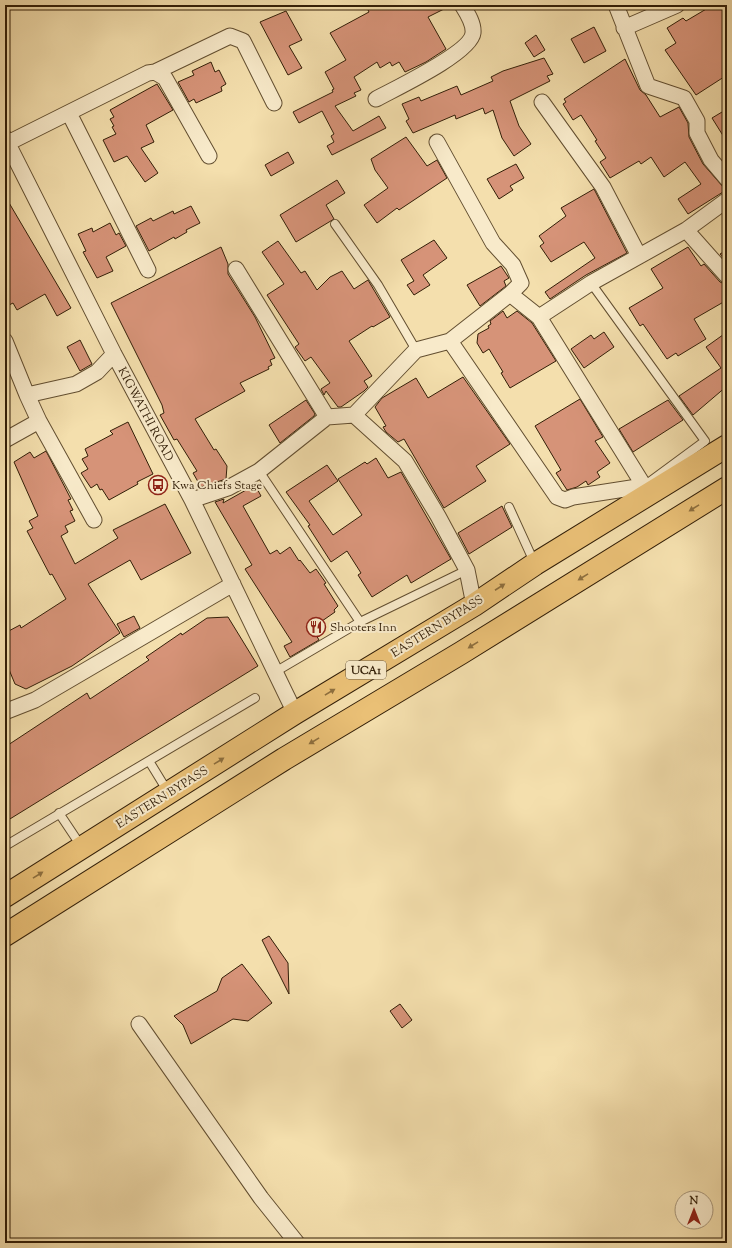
<svg xmlns="http://www.w3.org/2000/svg" width="732" height="1248" viewBox="0 0 732 1248" font-family="'Sorts Mill Goudy',serif">
<style>
.building{fill:#d69378;stroke:#321e07}
.lines{fill:none;stroke-linecap:round;stroke-linejoin:round}
.lane-casing{stroke:#624e30;stroke-width:10}
.street-casing{stroke:#624e30;stroke-width:17}
.primary-casing{stroke:#321e07;stroke-width:24}
.lane{stroke:#f8eaca;stroke-width:8}
.street{stroke:#f8eaca;stroke-width:15}
.primary{stroke:#eac076;stroke-width:22}
.oneway{fill:#8e6f3e}
.labels{text-anchor:middle;stroke-width:4;stroke-linejoin:round;paint-order:stroke}
.shield{fill:#f8eaca;stroke:#6d5b42;stroke-width:1}
.shield-label{font-size:11px;font-weight:bold;fill:#321e07}
.street-label{font-size:12px;fill:#321e07;stroke:#f8eaca}
.poi-label{font-size:12px;fill:#321e07;stroke:#f8eaca;text-anchor:start}
</style>
<rect width="100%" height="100%" fill="#f4dfad"/>
<filter id="stains"><feTurbulence type="fractalNoise" baseFrequency=".005" numOctaves="4"/><feColorMatrix values="0 0 0 0 .2 0 0 0 0 .09 0 0 0 0 .02 0 0 0 .5 -.17"/></filter>
<radialGradient id="worn" r=".72"><stop offset=".6" stop-color="#630" stop-opacity="0"/><stop offset="1" stop-color="#630" stop-opacity=".3"/></radialGradient>
<path class="building" d="M377 5H452L428 17 446 49 426 62 405 72 399 62 392 66 390 62 380 68 377 62 354 77 361 90 354 93 356 96 335 106 353 131 379 116 386 128 332 155 327 146 334 142 331 136 334 134 322 111 299 123 293 112 333 92 332 90 334 89 325 72 346 60 330 33 369 12 368 10Z
M713 5H727V75L696 95 665 50 676 43 667 28 683 18 686 21Z
M286 11 302 40 289 46 302 68 288 75 260 22Z
M594 27 606 51 584 63 571 39Z
M536 35 545 50 534 57 525 43Z
M544 58 553 74 547 76 550 81 510 101 519 126 531 144 514 156 502 138 493 110 485 114 483 108 456 119 455 115 413 133 406 121 409 119 402 104 419 97 421 101 457 86 461 95 493 81 491 77 503 71Z
M625 59 640 90 646 95 660 117 679 107 688 123 689 137 703 164 724 188 723 192 688 214 678 199 701 184 685 162 664 177 651 157 641 164 639 161 610 178 600 162 606 158 595 141 597 140 581 115 573 120 563 104 566 102 564 99Z
M211 62 215 72 219 70 226 84 221 87 222 91 196 103 194 99 189 102 178 82 194 75 192 71Z
M157 84 173 110 146 125 154 142 141 148 158 173 145 182 127 156 114 162 103 140 116 134 112 127 114 126 110 119 114 117 110 110Z
M727 109V142L712 118Z
M406 137 427 166 437 160 447 178 399 210 397 208 377 223 364 205 388 188 375 170 371 159Z
M288 152 294 163 271 176 265 165Z
M516 164 524 178 510 186 513 190 499 199 487 179Z
M337 180 345 193 326 205 334 219 296 242 280 215Z
M594 189 627 253 586 275 550 299 545 292 595 258 584 242 551 262 540 246 544 243 539 236 566 216 561 208Z
M5 196 71 308 57 316 45 294 17 310 13 303 5 307Z
M191 206 200 223 186 230 187 232 175 239 174 237 149 251 136 226 151 218 153 221 173 211 174 214Z
M110 223 116 235 119 233 126 246 106 257 113 271 97 278 83 252 86 251 78 234 92 228 93 232Z
M434 240 447 258 423 275 430 285 414 295 407 285 414 281 401 260Z
M278 241 301 273 305 271 317 290 330 277 342 271 354 289 368 280 390 317 373 327 372 326 349 341 372 376 364 381 368 387 364 391 341 407H338L326 391 324 395 321 389 330 383 311 357 305 361 295 347 299 344 267 295 284 284 262 252Z
M221 247 228 264V274L255 317 275 358 270 360 272 365 268 367 269 369 240 383 245 391 195 419 214 450 216 449 227 466 226 479 201 487 193 473 197 471 177 439 174 440 160 415 164 413 162 405 111 303Z
M688 247 701 266 704 264 720 282 727 285V300L694 319 706 339 678 356 676 353 667 359 643 324 640 326 629 308 663 288 651 269Z
M727 250V262L720 254Z
M501 266 509 278 504 281 506 286 480 306 467 285Z
M503 311 507 318 517 311 532 323 556 361 510 388 501 373 503 372 489 349 483 353 477 343 478 334 489 328 488 326 491 324 490 321Z
M604 332 614 347 584 368 571 349 591 335 594 339Z
M727 332V386L693 415 679 396 721 368 706 347Z
M80 340 92 364 80 371 67 347Z
M463 377 510 444 476 466 486 481 444 508 404 439 398 442 386 432 383 427 386 426 375 407 382 398 416 378 428 398Z
M580 399 603 437 595 441 610 463 597 472 600 477 588 485 586 481 577 487 567 490 556 473 561 470 535 426Z
M306 400 315 414 314 416 280 443 269 425Z
M668 400 683 420 633 452 619 429Z
M128 422 153 474 137 482 138 484 109 500 102 489 100 490 97 484 91 488 81 473 88 469 82 459 88 456 85 449 113 434 110 431Z
M46 451 71 499 68 500 73 510 70 511 75 521 65 526 68 532 61 536 75 564 118 538 113 530 165 504 191 553 141 580 130 560 88 584 120 633 72 666 26 689 15 684 5 660V633L20 625 21 628 66 599 52 574 50 575 27 531 33 528 29 521 38 516 14 462 30 452 34 458Z
M376 458 388 478 401 472 451 559 411 583 407 575 372 597 358 575 361 573 347 551 331 562 308 526 310 525 286 492 327 465 338 481 309 501 333 535 362 515 338 479 365 462 367 464Z
M255 485 261 496 243 506 270 554 277 550 280 554 290 547 299 561 300 560 310 573 316 569 326 583 324 584 338 606 334 610 335 612 312 628 319 640 290 657 284 646 292 642 245 569 252 565 215 502 224 499 223 503Z
M502 506 512 527 469 554 458 533Z
M134 616 140 628 124 637 117 624Z
M228 617 258 666 5 822V747L87 693 90 699 149 660 146 657 181 633 182 635 207 618Z
M269 936 288 963 289 994 262 940Z
M242 964 272 1003 248 1021 233 1019 191 1044 183 1025 174 1016 217 991 222 978Z
M400 1004 412 1020 402 1028 390 1011Z"/>
<g class="lines">
<defs>
<path id="lane" d="M335 224 378 285 416 350
M591 283 705 441 648 483
M259 471 360 622 467 570
M509 507 535 564
M275 672 360 622
M149 761 168 792
M59 813 81 846
M5 846 255 698"/>
<path id="street" d="M616 5 648 86 684 98 697 121V133L711 160 727 179
M624 28 677 5
M155 72 230 36 243 41 274 103
M376 99C394 89 471 53 473 33 474 23 467 13 462 5
M542 102 603 187 639 256
M69 113 148 270
M5 138 114 354 192 500 295 713
M437 142 493 243 513 265 521 283 510 294 539 317 644 486 637 501
M8 143 148 73 155 72 165 78 209 156
M686 230 727 276
M236 269 327 417
M539 317 591 283 686 230 727 200
M5 341 27 395 39 421
M450 341 557 497 565 500 573 497 644 486
M27 395 76 384 97 372 114 354
M354 415 405 461 438 516 467 570 474 605
M5 440 39 421 94 520
M192 500 228 488 259 471 327 417 354 415 416 350 450 341 510 294
M5 709 7 711 35 700 233 584
M139 1024 261 1198 297 1243"/>
<path id="primary" d="M5 896 295 713 474 605 535 564 727 446
M5 935 284 759 461 653 727 488"/>
</defs>
<use href="#lane" class="lane-casing"/>
<use href="#street" class="street-casing"/>
<use href="#primary" class="primary-casing"/>
<use href="#lane" class="lane"/>
<use href="#street" class="street"/>
<use href="#primary" class="primary"/>
</g>
<defs><path id="oneway-solid" d="M-6-.8H1V-3.2L6.5 0L1 3.2V.8H-6Z"/></defs>
<g class="oneway">
<use href="#oneway-solid" transform="translate(694 508) rotate(148)"/>
<use href="#oneway-solid" transform="translate(583 577) rotate(148)"/>
<use href="#oneway-solid" transform="translate(500 587) rotate(-33)"/>
<use href="#oneway-solid" transform="translate(473 645) rotate(148)"/>
<use href="#oneway-solid" transform="translate(330 692) rotate(-31)"/>
<use href="#oneway-solid" transform="translate(314 741) rotate(149)"/>
<use href="#oneway-solid" transform="translate(219 761) rotate(-32)"/>
<use href="#oneway-solid" transform="translate(38 875) rotate(-32)"/>
</g>
<defs>
<symbol id="bus-ring" viewBox="-11 -11 22 22"><circle r="9.5" fill="#f8eaca" stroke="#8f2418" stroke-width="1.5"/><path d="M-5-6H5V4H4V6H2V4H-2V6H-4V4H-5ZM-3.5-4V0h7V-4ZM-3.5 1.2v1.5H-2V1.2ZM2 1.2v1.5H3.5V1.2Z" fill="#8f2418"/></symbol>
<symbol id="restaurant-ring" viewBox="-11 -11 22 22"><circle r="9.5" fill="#f8eaca" stroke="#8f2418" stroke-width="1.5"/><path d="M-5-6h1v4h1v-4h1v4h1v-4h1v5L-1.5 .5V6h-2V.5L-5-1ZM5-6V6H3V1.5H1.5Q1.5-4 5-6Z" fill="#8f2418"/></symbol>
</defs>
<g fill-rule="evenodd">
<use href="#bus-ring" x="147" y="474" width="22" height="22"/>
<use href="#restaurant-ring" x="305" y="616" width="22" height="22"/>
</g>
<g class="labels">
<rect class="shield" x="346" y="661" width="40" height="18" rx="3"/>
<g class="shield-label">
<text x="366" y="674">UCA1</text>
</g>
<g class="street-label">
<text transform="translate(146 414) rotate(62)" y="4">KIGWATHI ROAD</text>
<text transform="translate(437 626) rotate(-32)" y="4">EASTERN BYPASS</text>
<text transform="translate(162 797) rotate(-32)" y="4">EASTERN BYPASS</text>
</g>
<g class="poi-label">
<text x="172" y="489">Kwa Chiefs Stage</text>
<text x="330" y="631">Shooters Inn</text>
</g>
</g>
<rect width="732" height="1248" fill="none" stroke="#f4dfad" stroke-width="20"/>
<rect x="6" y="6" width="720" height="1236" fill="none" stroke="#321e07" stroke-width="2"/>
<rect x="10" y="10" width="712" height="1228" fill="none" stroke="#321e07"/>
<g transform="translate(694 1210)"><circle r="19" fill="#f8eaca" stroke="#a9987c"/>
<path d="M0-3L7 15L0 10L-7 15Z" fill="#8f2418"/>
<text y="-6" font-size="11" font-weight="bold" text-anchor="middle" fill="#321e07">N</text>
</g>
<rect width="100%" height="100%" filter="url(#stains)"/>
<rect width="100%" height="100%" fill="url(#worn)"/>
</svg>
